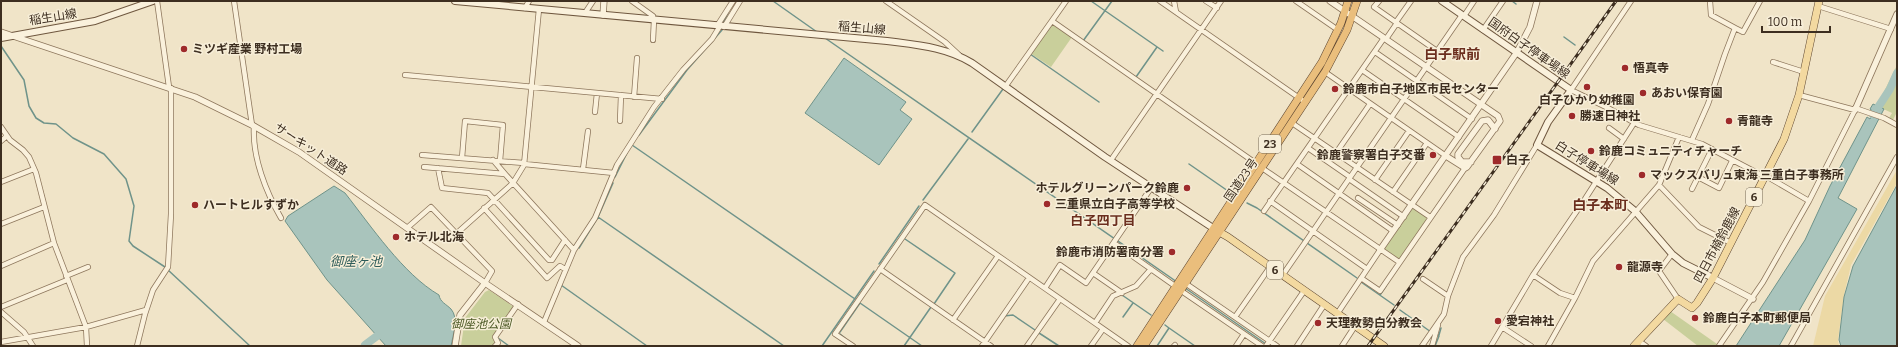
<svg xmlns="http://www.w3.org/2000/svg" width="1898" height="347" viewBox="0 0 1898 347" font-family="Bitter,'Noto Sans JP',serif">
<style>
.green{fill:#c9cf9b}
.sand{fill:#ecd9a5}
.water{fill:#a9c4bc;stroke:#6f938a}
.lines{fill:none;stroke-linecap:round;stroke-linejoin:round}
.stream{stroke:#6f938a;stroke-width:1.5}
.river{stroke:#a9c4bc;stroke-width:8}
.minor-casing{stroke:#8d765c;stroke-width:6}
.tertiary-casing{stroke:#8d765c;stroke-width:7}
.secondary-casing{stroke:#6f573f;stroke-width:8}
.primary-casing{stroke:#5b4430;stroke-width:8}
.trunk-casing{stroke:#5b4430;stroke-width:8}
.minor{stroke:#faf1dc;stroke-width:4.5}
.tertiary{stroke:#faf1dc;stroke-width:5.5}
.secondary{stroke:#faf1dc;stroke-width:6}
.primary{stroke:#f3d9a0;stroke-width:7}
.trunk{stroke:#eabe7c;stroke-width:7}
.rail-casing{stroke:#3d2e20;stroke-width:3}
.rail{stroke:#f7eed8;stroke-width:1.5;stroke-dasharray:4.5;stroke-linecap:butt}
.poi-dot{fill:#9e2a2b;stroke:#f7eed8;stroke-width:1.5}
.labels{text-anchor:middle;stroke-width:3;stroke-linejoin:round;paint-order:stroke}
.shield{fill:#f7eed8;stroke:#756857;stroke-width:1}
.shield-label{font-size:11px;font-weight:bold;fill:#3d2e20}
.street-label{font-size:12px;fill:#3d2e20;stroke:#f7eed8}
.poi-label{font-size:12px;font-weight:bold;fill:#3d2e20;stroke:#f7eed8;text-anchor:start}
.park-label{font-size:12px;font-style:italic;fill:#4d5a26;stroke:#f7eed8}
.neighbourhood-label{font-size:13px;font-weight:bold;fill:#6b2e1e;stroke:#f7eed8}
.water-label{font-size:13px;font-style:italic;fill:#2f5d5a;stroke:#f7eed8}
.quarter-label{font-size:14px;font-weight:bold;fill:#6b2e1e;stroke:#f7eed8}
</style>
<rect width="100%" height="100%" fill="#f0e4c8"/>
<path class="green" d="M1052 22 1072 37 1051 67 1030 53Z
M1897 65V112L1893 120 1889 118 1892 113 1877 106Z
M1415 208 1427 217V219L1401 258 1398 260 1384 249 1412 209Z
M489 290 514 307 493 337 495 342 493 346H461L465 318 485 292Z
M1670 311 1717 344 1715 346H1698L1663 319Z"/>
<path class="sand" d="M1897 170V183L1851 265 1844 295 1838 340 1839 346H1813L1825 296Z"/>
<path class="water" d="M844 58 906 102 900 110 912 119 879 165 805 113Z
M1873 104 1884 109 1838 198 1857 209 1779 346H1736L1805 240 1830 186 1867 117 1870 119 1874 112 1870 109Z
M1897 185V346H1841L1839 340 1844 297 1853 266Z
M334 186 345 193C371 226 403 274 439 295 440 302 446 304 451 309 459 318 453 335 451 346H386L327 280 285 221 288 216Z"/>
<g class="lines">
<path class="stream" d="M773 1 817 32
M1091 1 1163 51
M1512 1 1516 4
M723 23 728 13
M1564 37 1575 45
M825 38 1177 282
M1083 41 1112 1
M1 46 24 80 29 106 36 118 44 123 56 124 73 138 104 154 126 179 134 206 129 241 133 246 165 267
M1030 54 1099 102
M1136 77 1157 47
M972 132 1003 89
M639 135 687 70 722 30
M632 145 855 299
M1189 164 1228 191
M615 177 627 153
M923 200 968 139
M1247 203 1257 208 1357 278
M598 217 784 346
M905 239 955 273 934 304
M579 248 598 217 613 183
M879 264 919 206
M168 270 250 346
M1361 282 1394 305
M561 285 647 346
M1185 288 1266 344
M1122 295 1151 315
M1380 295 1386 286
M1400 310 1431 332
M1004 316 1013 315 1035 330
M1123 317 1133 303
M1165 325 1169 328
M840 332 860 303 922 346
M1039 333 1059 346
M840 334 845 338
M1439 335 1441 328
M498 338 509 346
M822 346 874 271
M904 346 931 307
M1157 346 1169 328 1195 346
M1435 346 1439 336 1437 334"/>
<path class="river" d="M1873 115 1890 89 1897 73
M365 345 377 336"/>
<defs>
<path id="minor" d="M157 1 169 87
M234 1 252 125
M632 1 653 16
M886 1 945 42 959 55
M1160 1 1305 102
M1174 1 1176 12
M1206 1 1217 8
M1296 1 1338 30
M1379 1 1374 7 1437 51
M1631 1 1571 90 1606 107 1639 125 1702 144 1765 177
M1818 6 1891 29
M525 8 529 1
M585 13 593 1
M1464 16 1474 1
M1052 21 1257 164
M1396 22 1411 1
M717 26 733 1
M724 27 740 1
M1735 28 1743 32 1760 1
M1483 30 1503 1
M1386 39 1397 23
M653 40 654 20
M1375 52 1472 119
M1773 62 1804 72
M1362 70 1459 137
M1325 72 1446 156
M405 75 662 99
M1005 87 1066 1
M634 97 637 58
M1855 108 1884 118 1897 125
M595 112 597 93
M620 121 621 95
M1292 123 1430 217
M254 126C252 157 266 192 281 218
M1 127 10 140 23 150 29 157 36 173 54 243 86 327 87 346
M1609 128 1624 139
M1692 140 1708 104 1725 54 1735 28 1711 15 1710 1
M1 141 7 136
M1308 148 1350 177
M1712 149 1698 177 1719 188 1732 161
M1336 153 1370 104
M422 155 524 163
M462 158 465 121 503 125 500 161
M493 160 505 174
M1111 160 1221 1
M524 164 614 173
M1297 164 1393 231
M424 167 505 174 574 250
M438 168 442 188 488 193 549 260H552L565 240
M1262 168 1399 262
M583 169 588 131
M1766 176 1809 201
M1349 179 1404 217
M1375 180 1409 131
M1 182 34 169
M1659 185 1699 227 1731 243
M1692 189 1698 177
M1393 192 1427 143
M1358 198 1398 225
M1270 201 1367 269
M484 208 547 278 560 266 565 269
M1264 211 1384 38
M1 224 44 207
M407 228 431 207 492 271 485 283
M456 234 513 183 524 165 539 9
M1114 243 1175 286
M1672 254 1659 271 1678 299
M1 266 54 243
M880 269 991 346
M1093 273 1122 293
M1533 275 1560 293 1575 298
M66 276 88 267
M1282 276 1462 15
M1361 278 1380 291 1465 168
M1423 279 1448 296
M1185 283 1277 346
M1045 288 1060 265 1086 283 1151 188
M1180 290 1262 346
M1 307 67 280
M1 312 24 332 33 346
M1337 314 1380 250
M1235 317 1270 267
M953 320 998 256
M544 322 574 250 595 218 617 165 654 107 683 70 712 39 720 26
M1095 323 1113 296 1136 286 1151 269
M1502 327 1531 346
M1639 341 1646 346
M1 342 86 327 146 310
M137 346 145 314 153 290 168 267 171 214V88
M495 346 498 343 495 337 518 304
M853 346 835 334 925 205 1128 346
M982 346 1029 278
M1027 346 1060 299
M1091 346 1103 329
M1174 346 1175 345
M1236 346 1244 334
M1266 346 1304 291
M1297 346 1324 305
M1342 346 1355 326
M1422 346 1444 314 1448 296 1463 257 1494 215 1537 145
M1432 346 1438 325
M1491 346 1533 275 1585 199 1634 123
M1548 346 1575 298 1593 261 1659 185 1679 137
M1719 346 1763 282 1809 201 1855 110 1799 95
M1791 346 1897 157"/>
<path id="tertiary" d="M1330 1 1498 116 1500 121 1467 167 1465 168 1446 156
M603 15 604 1
M1 32 195 97 252 125 299 152 485 283 578 346
M1855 110 1897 14
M1471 162H1462L1458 157V154L1482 121 1488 120 1495 129
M1380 250 1517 52 1530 27 1537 1
M1713 278 1753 299
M455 346 460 315 485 283"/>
<path id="secondary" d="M455 1 887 41C917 45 946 47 972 63L1105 157 1213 228
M1442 1 1571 90 1548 122 1537 145 1607 188 1635 211 1672 254 1683 263 1713 278
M1 38 95 21 153 1"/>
<path id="primary" d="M1214 229 1228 237 1384 346
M1634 346 1678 299 1692 308 1697 303 1713 278 1784 139 1799 95 1819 1"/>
<path id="trunk" d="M1137 346 1322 62 1341 23 1348 1
M1144 346 1325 72 1347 30 1357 1"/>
</defs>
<use href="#minor" class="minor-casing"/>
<use href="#tertiary" class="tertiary-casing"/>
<use href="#secondary" class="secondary-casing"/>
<use href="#primary" class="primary-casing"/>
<use href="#trunk" class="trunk-casing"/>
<use href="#minor" class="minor"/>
<use href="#tertiary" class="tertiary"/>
<use href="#secondary" class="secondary"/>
<use href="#primary" class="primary"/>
<use href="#trunk" class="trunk"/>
<defs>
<path id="rail" d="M1368 346 1616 1"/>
</defs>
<use href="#rail" class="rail-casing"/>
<use href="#rail" class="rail"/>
</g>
<g class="poi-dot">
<circle cx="184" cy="49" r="4"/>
<circle cx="1625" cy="68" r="4"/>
<circle cx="1587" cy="87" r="4"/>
<circle cx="1335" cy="89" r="4"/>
<circle cx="1643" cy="93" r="4"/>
<circle cx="1572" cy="116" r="4"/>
<circle cx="1729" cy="121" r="4"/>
<circle cx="1591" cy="151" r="4"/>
<circle cx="1433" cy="155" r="4"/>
<rect x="1492" y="155" width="10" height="10" rx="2"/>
<circle cx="1642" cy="175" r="4"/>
<circle cx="1187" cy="188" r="4"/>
<circle cx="1047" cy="204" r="4"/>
<circle cx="195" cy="205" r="4"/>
<circle cx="396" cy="237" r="4"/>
<circle cx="1172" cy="252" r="4"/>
<circle cx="1619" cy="267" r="4"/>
<circle cx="1695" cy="318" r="4"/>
<circle cx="1498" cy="321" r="4"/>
<circle cx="1318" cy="323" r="4"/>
</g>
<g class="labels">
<g class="shield">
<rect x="1259" y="135" width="22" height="18" rx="3"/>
<rect x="1746" y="188" width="16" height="18" rx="3"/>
<rect x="1267" y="261" width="16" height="18" rx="3"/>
</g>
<g class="shield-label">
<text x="1270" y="148">23</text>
<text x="1754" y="201">6</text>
<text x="1275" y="274">6</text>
</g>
<g class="street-label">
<text transform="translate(53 17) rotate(-9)" y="4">稲生山線</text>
<text transform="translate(862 28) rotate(5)" y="4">稲生山線</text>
<text transform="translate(1529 48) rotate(35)" y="4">国府白子停車場線</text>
<text transform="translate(311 149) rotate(33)" y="4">サーキット道路</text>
<text transform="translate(1587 163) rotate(32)" y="4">白子停車場線</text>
<text transform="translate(1241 180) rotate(-56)" y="4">国道23号</text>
<text transform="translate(1717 245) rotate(-62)" y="4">四日市楠鈴鹿線</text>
</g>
<g class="poi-label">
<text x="192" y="53">ミツギ産業 野村工場</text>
<text x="1633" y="72">悟真寺</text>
<text x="1343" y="93">鈴鹿市白子地区市民センター</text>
<text x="1651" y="97">あおい保育園</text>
<text x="1587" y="104" text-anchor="middle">白子ひかり幼稚園</text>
<text x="1580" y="120">勝速日神社</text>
<text x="1737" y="125">青龍寺</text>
<text x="1599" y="155">鈴鹿コミュニティチャーチ</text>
<text x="1425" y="159" text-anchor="end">鈴鹿警察署白子交番</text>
<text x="1506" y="164">白子</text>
<text x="1650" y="179">マックスバリュ東海 三重白子事務所</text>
<text x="1179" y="192" text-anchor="end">ホテルグリーンパーク鈴鹿</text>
<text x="1055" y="208">三重県立白子高等学校</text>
<text x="203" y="209">ハートヒルすずか</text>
<text x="404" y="241">ホテル北海</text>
<text x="1164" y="256" text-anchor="end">鈴鹿市消防署南分署</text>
<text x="1627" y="271">龍源寺</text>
<text x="1703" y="322">鈴鹿白子本町郵便局</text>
<text x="1506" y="325">愛宕神社</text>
<text x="1326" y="327">天理教勢白分教会</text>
</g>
<g class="park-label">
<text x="481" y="328">御座池公園</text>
</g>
<g class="neighbourhood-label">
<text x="1103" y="225">白子四丁目</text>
</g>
<g class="water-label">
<text x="356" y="266">御座ヶ池</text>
</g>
<g class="quarter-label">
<text x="1452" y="59">白子駅前</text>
<text x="1600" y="210">白子本町</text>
</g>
</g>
<rect width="1898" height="347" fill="none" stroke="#3d2e20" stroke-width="4"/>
<path d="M1762 26v6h68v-6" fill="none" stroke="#3d2e20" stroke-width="2"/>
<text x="1768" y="26" font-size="12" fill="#3d2e20" stroke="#f7eed8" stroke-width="3" paint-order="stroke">100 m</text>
</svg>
